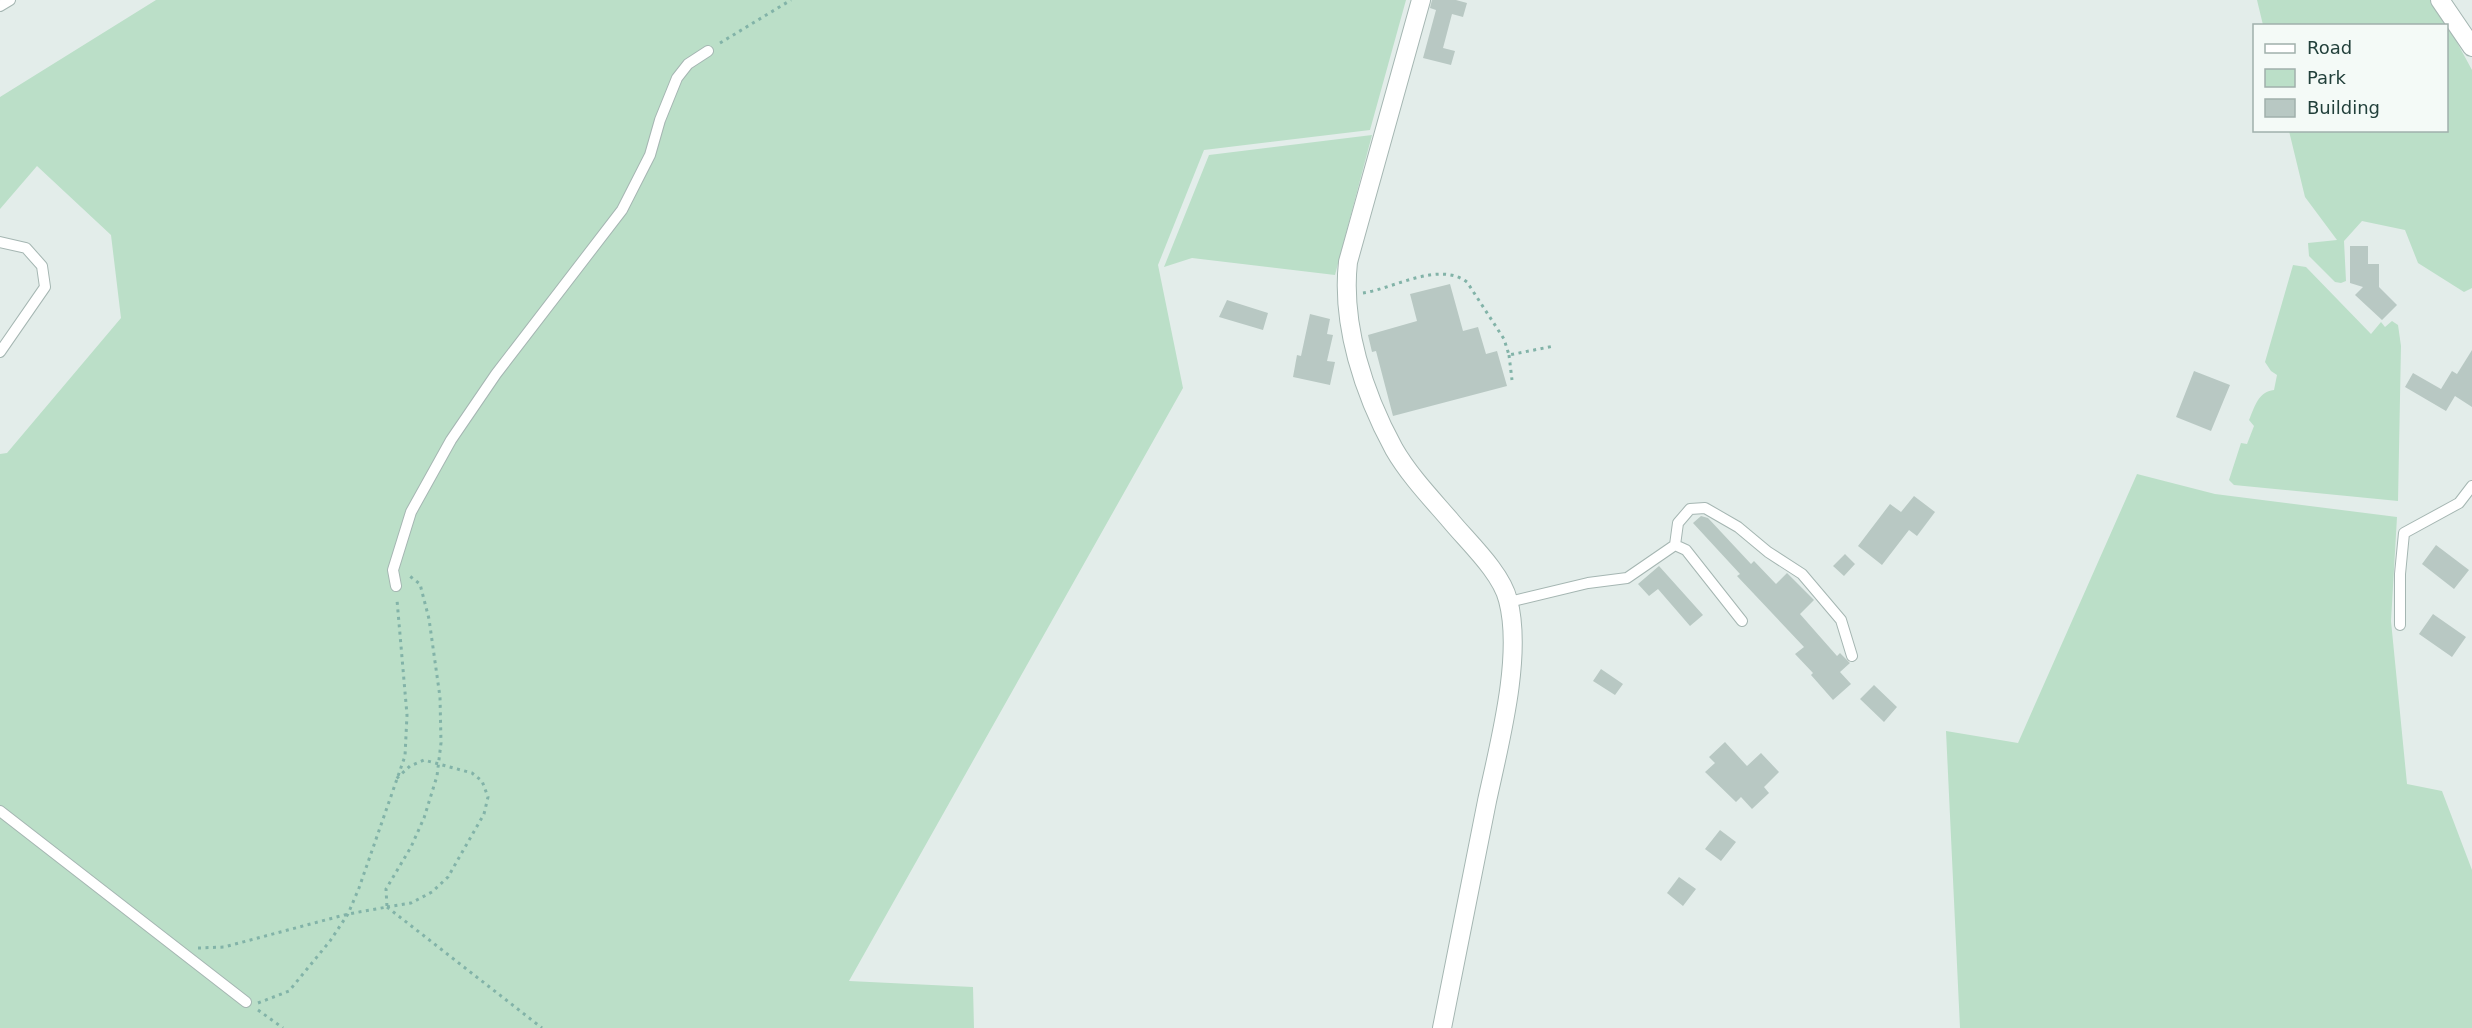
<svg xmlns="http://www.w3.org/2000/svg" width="2472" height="1028" viewBox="0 0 2472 1028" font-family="'DejaVu Sans',sans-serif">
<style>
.green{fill:#bbdfc8}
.building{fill:#b8c8c3}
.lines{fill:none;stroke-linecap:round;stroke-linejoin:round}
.service-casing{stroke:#a5b6b2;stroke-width:12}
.minor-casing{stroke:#a5b6b2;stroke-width:20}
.path{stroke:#82b3a8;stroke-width:3;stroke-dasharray:3 4.5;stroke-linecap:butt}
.service{stroke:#fff;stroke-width:10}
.minor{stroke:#fff;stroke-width:18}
</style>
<rect width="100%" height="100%" fill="#e3edea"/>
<path class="green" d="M156 0H1406L1370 130 1204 150 1158 265 1183 388 849 981 973 987 974 1028H0V454L7 453 121 318 111 235 37 166 0 209V97Z
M2257 0H2434L2472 70V288L2464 292 2418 263 2405 230 2362 221 2344 241 2346 281 2341 283 2335 282 2309 256 2308 243 2337 240 2305 197 2289 131 2446 130V26L2263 25Z
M1372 135 1335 275 1192 258 1164 267 1209 155Z
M2293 265 2306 267 2371 334 2381 322 2385 327 2392 321 2398 325 2401 346 2398 501 2234 485 2229 480 2241 443 2247 444 2254 426 2249 420C2255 406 2258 392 2274 390L2277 375 2271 371 2265 362Z
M2137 474 2215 494 2397 517 2391 621 2407 784 2442 791 2472 870V1028H1960L1946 731 2018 743Z"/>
<path class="building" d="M1432 0H1456L1467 3 1463 17 1452 14 1443 48 1455 51 1451 65 1423 58 1436 10 1430 8Z
M2350 246H2368V264H2379V287L2397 305 2382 320 2355 295 2363 287 2350 283Z
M1450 284 1463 331 1478 327 1486 354 1497 351 1507 386 1393 416 1376 351 1372 352 1368 335 1417 321 1410 294Z
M1227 300 1268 313 1263 330 1219 317Z
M1310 314 1330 319 1327 334 1333 335 1327 361 1335 362 1330 385 1293 377 1297 355 1301 356Z
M2472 350V407L2455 396 2446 411 2405 387 2413 373 2441 389 2452 371 2457 374Z
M2194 371 2230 385 2211 431 2176 417Z
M1914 496 1935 512 1917 536 1909 530 1882 565 1858 546 1890 504 1901 512Z
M1701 516 1708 518 1751 564 1754 561 1776 584 1787 573 1814 600 1800 614 1837 656 1840 653 1850 663 1840 672 1851 684 1833 700 1811 675 1813 673 1795 654 1804 647 1737 576 1740 574 1693 523Z
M2436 545 2469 570 2454 589 2422 564Z
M1845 554 1855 564 1844 576 1833 566Z
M1659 566 1703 615 1690 626 1658 589 1649 596 1638 584Z
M2433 614 2466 637 2452 657 2419 634Z
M1601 669 1623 684 1615 695 1593 681Z
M1874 685 1897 707 1884 722 1860 699Z
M1725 742 1747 766 1761 753 1779 772 1764 787 1769 793 1752 809 1741 797 1736 802 1705 772 1715 763 1709 757Z
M1720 830 1736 842 1721 861 1705 849Z
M1679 877 1696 889 1683 906 1667 893Z"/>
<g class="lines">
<defs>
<path id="service" d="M0 6 10 0
M0 242 26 248 42 266 45 287 0 352
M1675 545 1686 550 1742 621
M396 586 393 570 411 512 451 440 496 374 622 210 650 155 660 120 677 78 688 64 708 51
M1509 602 1588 583 1627 578 1675 545 1678 523 1690 509 1705 508 1738 527 1768 552 1802 574 1841 620 1852 656
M2400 625V574L2404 533 2459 503 2472 486
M0 811 246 1002"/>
<path id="minor" d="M1421 0 1348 262C1341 325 1364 394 1394 449 1409 475 1431 498 1450 520 1468 542 1501 572 1508 600 1523 656 1499 745 1487 801 1472 877 1457 952 1442 1028
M2440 0 2472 47"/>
</defs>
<use href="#service" class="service-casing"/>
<use href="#minor" class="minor-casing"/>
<path class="path" d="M720 43 791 0
M1363 293C1395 288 1439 261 1467 282L1504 339 1509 355 1554 346
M1509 355 1512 380
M387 907 411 903 432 892 448 877 484 814 488 797 482 781 472 773 424 760 410 766 396 779
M387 907 542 1028
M198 948 224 947 348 914 387 907 386 889 411 847 424 818 437 776 441 743 440 697 429 619 420 584 407 574
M258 1003 289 991 330 941 348 914 359 888 405 756 407 715 397 600
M258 1010 283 1028"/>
<use href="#service" class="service"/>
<use href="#minor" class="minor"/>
</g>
<rect x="2253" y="24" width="195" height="108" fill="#f4faf7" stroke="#a0b0ac" stroke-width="1.5"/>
<rect x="2265" y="44" width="30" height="9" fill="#ffffff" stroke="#a0b0ac" stroke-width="1.5"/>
<text x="2307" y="54" font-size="18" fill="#22403b">Road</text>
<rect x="2265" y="69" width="30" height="18" fill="#bbdfc8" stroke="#a0b0ac" stroke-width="1.5"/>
<text x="2307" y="84" font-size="18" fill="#22403b">Park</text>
<rect x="2265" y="99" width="30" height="18" fill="#b8c8c3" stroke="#a0b0ac" stroke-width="1.5"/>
<text x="2307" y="114" font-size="18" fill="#22403b">Building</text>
</svg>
